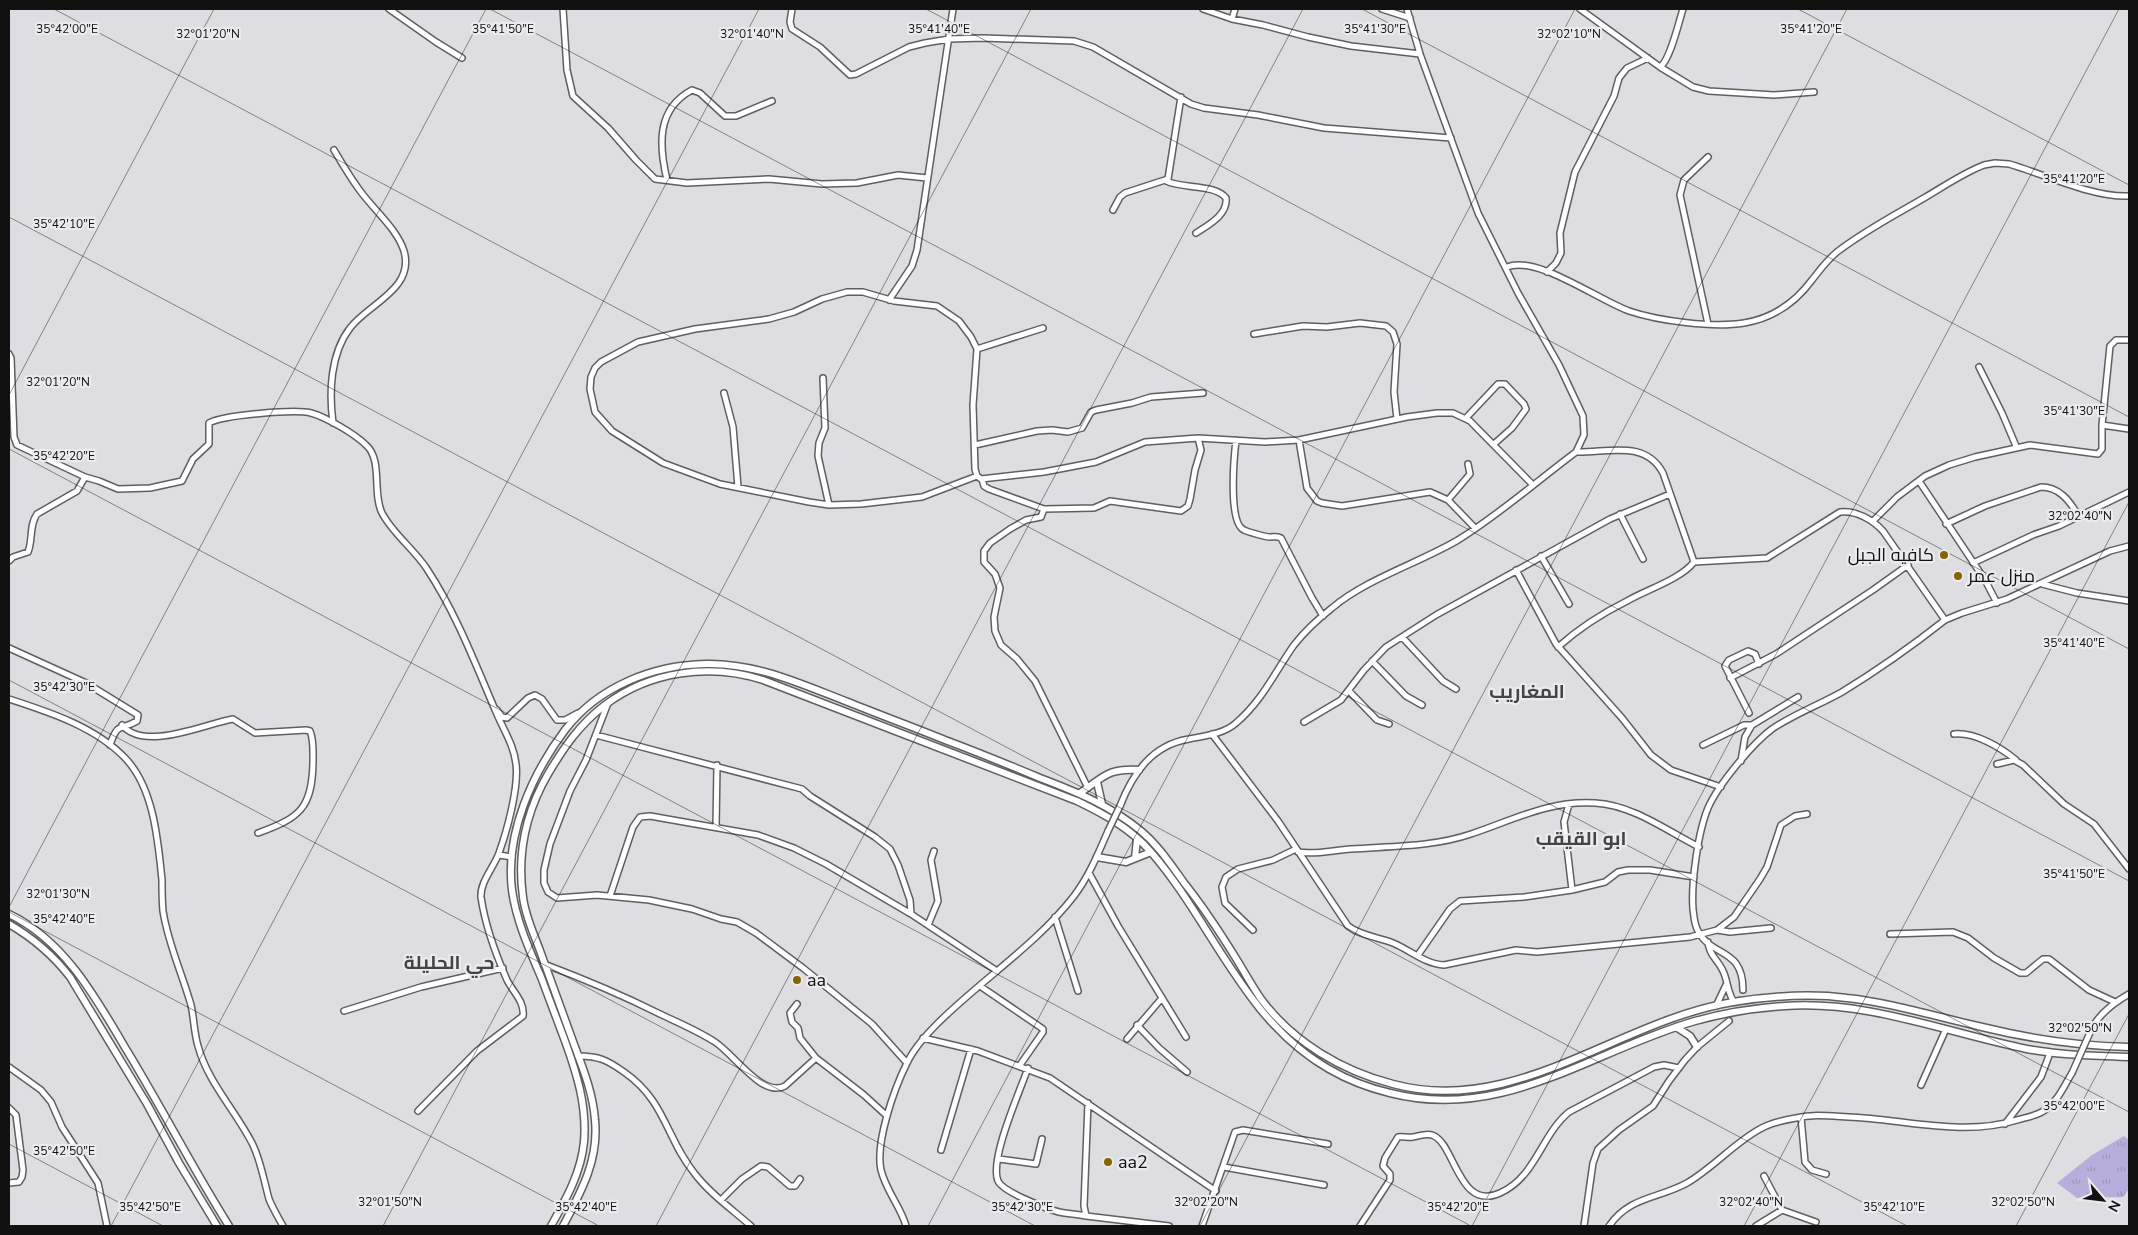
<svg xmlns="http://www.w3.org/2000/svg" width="2138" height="1235" viewBox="0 0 2138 1235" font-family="'Nunito Sans',Cairo,sans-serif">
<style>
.grass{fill:url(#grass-tufts)}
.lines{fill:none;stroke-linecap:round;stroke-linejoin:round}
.minor-tunnel{stroke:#bfbec2;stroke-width:5;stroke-dasharray:5 2.5;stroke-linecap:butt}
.minor-casing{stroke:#5f5f62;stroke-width:8}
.major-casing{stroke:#5f5f62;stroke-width:9}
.minor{stroke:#fff;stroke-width:5}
.major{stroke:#fff;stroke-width:6}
.minor-bridge-casing{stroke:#5f5f62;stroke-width:8;stroke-linecap:butt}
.minor-bridge{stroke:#fff;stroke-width:5}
.ticks{fill:none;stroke:#111112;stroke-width:1;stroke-opacity:0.45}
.poi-dot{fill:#866400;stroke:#ebeaee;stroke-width:2}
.labels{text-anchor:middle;stroke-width:4.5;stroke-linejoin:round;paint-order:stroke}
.poi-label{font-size:18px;fill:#111112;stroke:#ebeaee;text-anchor:start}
.neighbourhood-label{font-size:19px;font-weight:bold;fill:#444447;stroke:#ebeaee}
.ticks-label{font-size:12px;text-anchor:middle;fill:#111112;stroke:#ebeaee;stroke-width:4.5;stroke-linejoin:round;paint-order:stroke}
</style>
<defs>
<pattern id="grass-tufts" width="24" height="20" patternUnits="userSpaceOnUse" patternTransform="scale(1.25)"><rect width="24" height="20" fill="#b9aedb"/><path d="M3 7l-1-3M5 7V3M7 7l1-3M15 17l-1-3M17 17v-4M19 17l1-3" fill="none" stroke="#9e95bb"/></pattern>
</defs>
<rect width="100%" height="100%" fill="#dedde1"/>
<path class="grass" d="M2124 1136 2129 1140V1189L2123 1197 2077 1198 2057 1183 2092 1155Z"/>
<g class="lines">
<path class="minor-tunnel" d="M1729 1021 1743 990"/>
<defs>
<path id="minor" d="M389 9 436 42 462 58
M563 9 567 70 573 96 608 128 636 160 655 179 687 183 769 179 822 184 857 183 898 175 927 178
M792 9 790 22 792 29 820 47 850 75 856 74 909 47 925 43 949 39 983 38 1074 41 1093 47 1191 104 1204 108 1258 115 1324 128 1451 138
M1203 9 1232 19 1263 25 1308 37 1351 46 1420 54
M1382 9 1410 18
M1580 9 1660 67C1670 61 1679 21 1683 9
M1232 19 1235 9
M1660 67 1693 87 1709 91 1774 95 1814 92
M667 180C659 146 656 109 692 90L700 93 725 116H736L772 101
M1166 181C1183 189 1215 184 1226 198 1228 215 1208 225 1196 233
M1113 210 1120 197 1125 193 1168 179 1181 97
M1507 267C1537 255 1598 300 1629 311 1659 321 1713 328 1744 323 1774 318 1795 303 1812 280 1820 270 1827 260 1837 252 1864 231 1895 215 1924 198 1943 187 1963 173 1984 165L1995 163 2009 164C2044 174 2093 198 2129 196
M1547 272 1556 263 1561 253 1560 233 1575 172 1614 96 1619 78 1627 68 1648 58
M889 300 912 266 917 250 953 9
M1708 324 1680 195 1684 180 1708 157
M1254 334 1303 326 1327 327 1360 323 1386 326 1393 332 1397 344 1394 392 1397 419
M977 349 1043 328
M9 354 11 358 14 437 17 445 85 477 99 481 118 489 150 488 182 481 193 459 209 444V423C224 415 295 409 311 413 326 417 355 434 366 445 383 460 372 493 382 513 393 534 414 549 427 569 456 613 475 663 496 712 503 729 514 745 516 764 519 787 507 831 499 853 494 867 480 882 481 897 485 925 496 955 507 980 513 992 525 1002 523 1016L477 1051 418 1111
M1979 367 2002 413 2016 446
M823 378 825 428 819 443 818 456 829 505
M724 393 733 427 738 487
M1466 418 1498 384H1505L1524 404 1526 409 1512 428 1494 444
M333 423C329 393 330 354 350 328 368 304 415 289 404 251 397 229 375 211 361 192 351 179 343 165 334 150
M2102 425 2129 429
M1236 440C1234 457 1228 523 1244 530 1248 532 1266 537 1270 537 1275 537 1276 536 1281 538L1312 598 1323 616
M1299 440 1307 488 1317 501 1322 503 1342 506 1430 492 1448 500 1475 528
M975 445 1037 431 1052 430 1068 432 1082 428 1091 412 1096 410 1132 403 1151 397 1203 393
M1576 452C1607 453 1645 439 1663 473L1694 562 1767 558 1840 512C1856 510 1873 520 1883 531L1945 620C1912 646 1878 670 1842 692 1819 705 1794 714 1772 729 1752 744 1718 785 1708 808 1698 832 1691 883 1693 909 1694 916 1694 924 1698 931 1712 958 1743 947 1743 990
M977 476 922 497 861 504 829 505 809 502 720 484 663 463 612 431 595 412 590 389 591 377 595 368 601 362 638 342 695 329 769 319 794 312 822 299 847 292H863L894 301 937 306 959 321 971 337 977 349 973 405 975 469 977 476 981 479 1044 472 1096 462 1145 442 1198 438 1265 442 1299 440 1407 417 1437 413H1453L1470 421 1533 485
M982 479 984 486 989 489 1044 509 1094 508 1110 501 1181 511 1188 506 1190 499 1195 470 1201 450 1198 438
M1919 481 1985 580 1997 603
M1448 500 1470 474 1468 464
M1044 509 1041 517 1026 520 1010 529 990 543 984 551V562L995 574 1000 588 994 617 995 631 1001 645 1017 659 1035 681 1088 788
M1620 514 1643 559
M1873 521 1897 497 1925 476 1949 465 1975 457 2030 445 2098 454 2102 449V425L2110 346 2116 340H2129
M1946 524 1985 506 2041 487C2059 487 2069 500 2078 515
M1541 556 1569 604
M9 561 13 557 28 552C33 540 29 525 37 514L77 491 85 477
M1973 563 2033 535 2059 526 2129 492
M1516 570 1556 644 1622 718 1651 755 1671 770 1721 787
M2042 584 2077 593 2129 601
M1945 620 1962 613 2007 599 2110 551 2129 546
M1402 637 1443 681 1456 689
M1558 647C1578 629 1603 613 1627 601 1646 590 1681 579 1694 562
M9 648 86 683 138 715 137 721C120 731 118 721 110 745
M1372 661 1406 696 1422 705
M1730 678 1776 654 1873 590 1908 565
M1349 691 1377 720 1389 724
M9 699C49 712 96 727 126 759 154 789 158 841 162 880 162 890 162 901 163 911 168 944 182 973 191 1005 194 1018 194 1033 198 1046 208 1083 236 1111 253 1145 261 1162 264 1181 269 1199 273 1209 278 1217 283 1226
M608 703 586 760 570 791 550 844 544 870V883L548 892 557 898 597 895 649 900 692 909 721 919 737 922 756 933 803 968 872 1024 907 1063
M497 710 502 717 507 718 528 698 535 695 542 699 557 720H565L578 713
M1749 713 1725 666 1729 660 1748 651 1755 654 1759 664
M1304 722 1341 700 1364 670 1386 647 1436 615 1610 519 1670 494
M122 725C144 752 204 724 233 719L255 733 306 730 310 731C314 740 313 753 313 763 312 808 300 818 258 833
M1212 734 1278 821 1348 926C1361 936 1378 937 1393 943 1410 950 1425 964 1444 965L1516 950 1537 952 1690 937 1717 930 1734 917 1760 879 1767 867 1781 825 1795 816 1807 814
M1954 734C1975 732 2000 747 2016 760
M596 735 802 789 810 796 875 837 890 849 898 865 910 900 911 914
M1703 745 1744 725H1752
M1741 761 1745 737 1752 725 1798 697
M1997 764 2014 760 2023 765 2064 804 2094 824 2129 869
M1569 804 1564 822 1572 890
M1120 806C1133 773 1152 745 1189 739 1204 736 1224 734 1236 723 1262 701 1275 672 1294 645 1305 631 1318 619 1332 608 1366 579 1419 563 1458 540 1500 514 1537 481 1576 452L1584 435 1583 416 1559 365 1518 293 1478 213 1420 54 1407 9
M716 827 717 765
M1298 852C1316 855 1333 850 1351 849 1391 846 1433 847 1471 834 1513 820 1550 800 1595 803 1633 805 1667 831 1699 847
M499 855 512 857
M1089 873 1118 926 1186 1037
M610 896 633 827 640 817 650 816 758 835 794 848 826 864 911 914 997 971
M1055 917 1078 991
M928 925 938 901 931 860 934 851
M1253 930 1225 903 1222 887 1226 877 1238 869 1273 860 1296 849
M1717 930 1730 932 1771 928
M1890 934 1953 932 1968 938 1994 958 2020 973H2026L2043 959H2049L2089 990 2115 1002
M1708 942C1709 955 1718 960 1723 971 1728 981 1727 992 1734 1002
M1418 955 1450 909 1460 901 1524 897 1572 890 1605 882 1618 872 1628 870H1650L1694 877
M544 964C584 979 622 995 660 1014 679 1023 698 1031 715 1042 734 1054 762 1098 785 1086L816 1058
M980 986 1043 1029V1032L1020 1065
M797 1004 790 1013 792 1022 798 1028 800 1038 816 1058 864 1095 887 1116
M1716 1006 1726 985
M344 1011 421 987 503 968
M1137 1025 1159 1048 1187 1072
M2092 1028C2100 1013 2115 1002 2129 994
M923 1038 978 1051 1050 1078 1216 1191
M1127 1039 1162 998
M578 1056C599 1056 607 1060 624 1072 666 1101 666 1139 695 1174 710 1194 733 1210 751 1226
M9 1067 41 1090 51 1102 62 1127 98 1183 107 1226
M1028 1068C1020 1091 989 1160 998 1181 1003 1192 1047 1209 1059 1212 1068 1214 1077 1214 1086 1216
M1921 1085 1946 1029
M1088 1103 1084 1206 1086 1216 1169 1226
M9 1108 16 1115 23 1170 22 1177 19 1182 9 1183
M1801 1117 1805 1162 1812 1170 1826 1174
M2005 1124 2041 1077 2050 1053
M941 1150 971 1049
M999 1159 1036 1164 1042 1139
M1224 1167 1324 1185
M1764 1176 1782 1210
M721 1200 742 1179 761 1166 768 1167 790 1186H795L800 1179
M906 1226C901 1207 886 1191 881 1170 875 1143 894 1089 907 1063 914 1048 925 1036 937 1024 981 980 1036 945 1074 896 1089 876 1098 854 1108 831
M1202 1226 1235 1132 1243 1130 1328 1144
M1360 1226 1390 1180V1174L1383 1166 1385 1158 1398 1137C1403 1136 1408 1138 1413 1137 1419 1136 1426 1133 1432 1135 1455 1142 1458 1212 1500 1193 1536 1177 1541 1135 1569 1112L1654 1067 1664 1065 1679 1068
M1584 1226 1593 1163 1598 1149 1619 1130 1653 1106 1669 1081 1685 1060 1697 1047 1729 1021
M1609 1226C1630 1196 1658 1199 1687 1183 1713 1168 1734 1143 1760 1129 1770 1123 1784 1120 1796 1118 1813 1114 1830 1116 1848 1117 1904 1119 1963 1137 2017 1120 2027 1117 2037 1116 2045 1110 2058 1101 2064 1086 2072 1073
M1756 1226 1782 1210 1816 1222"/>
<path id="major" d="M1097 782 1102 804
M1080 793C1104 777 1107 768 1139 770
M1097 857 1126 862 1151 852
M1135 858 1137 839
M9 914C65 941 96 998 126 1049 162 1108 193 1169 229 1226
M9 924C33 938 53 955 70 977L147 1104 179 1163 217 1226
M1676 1027 1690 1036 1697 1047
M551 1226C566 1199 581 1173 584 1142 587 1106 577 1074 565 1041 557 1020 549 998 541 977 529 949 516 920 512 890 505 834 532 774 565 730 598 687 652 665 706 664 757 663 801 684 848 702 880 715 913 727 945 740 977 752 1009 765 1040 778 1077 792 1111 806 1141 831 1159 846 1171 865 1185 884 1204 908 1221 934 1237 960 1245 973 1252 986 1261 999 1293 1042 1342 1071 1393 1084 1516 1117 1617 1021 1733 1002 1771 996 1809 993 1847 998 1893 1003 1937 1017 1982 1027 2031 1039 2079 1046 2129 1047
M563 1226C581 1192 599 1160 595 1120 593 1094 584 1071 575 1047 563 1014 551 981 539 948 533 932 525 915 523 897 517 854 526 812 548 774 564 747 580 724 605 705 650 671 710 663 763 680L1077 801C1104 814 1130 828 1151 852 1212 922 1244 1021 1329 1069 1348 1080 1369 1088 1390 1093 1504 1122 1591 1051 1695 1021 1724 1013 1755 1008 1785 1006 1868 1000 1947 1033 2027 1049 2061 1055 2095 1056 2129 1057"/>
</defs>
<use href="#minor" class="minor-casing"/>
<use href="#major" class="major-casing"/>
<use href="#minor" class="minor"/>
<use href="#major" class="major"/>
<defs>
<path id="minor-bridge" d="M1108 831 1120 806
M2072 1073 2092 1028"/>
</defs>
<use href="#minor-bridge" class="minor-bridge-casing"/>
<use href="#minor-bridge" class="minor-bridge"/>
</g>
<path class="ticks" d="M54 9 2129 1112M490 9 2129 881M926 9 2129 649M1362 9 2129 417M1798 9 2129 185M9 217 1907 1226M9 395 214 9M9 449 1471 1226M9 680 1035 1226M9 907 486 9M9 912 599 1226M9 1144 163 1226M111 1226 759 9M383 1226 1031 9M656 1226 1303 9M928 1226 1575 9M1200 1226 1847 9M1472 1226 2119 9M1744 1226 2129 502M2016 1226 2129 1014"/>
<g class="poi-dot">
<circle cx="1944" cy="555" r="5"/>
<circle cx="1958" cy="576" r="5"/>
<circle cx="797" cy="980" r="5"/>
<circle cx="1108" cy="1162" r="5"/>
</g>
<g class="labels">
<g class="poi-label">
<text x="1934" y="561" text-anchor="end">كافيه الجبل</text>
<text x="1968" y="582">منزل عمر</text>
<text x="807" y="986">aa</text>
<text x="1118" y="1168">aa2</text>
</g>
<g class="neighbourhood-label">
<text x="1527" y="698">المغاريب</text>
<text x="1581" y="845">ابو القيقب</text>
<text x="449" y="969">حي الحليلة</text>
</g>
</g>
<g class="ticks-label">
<text x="67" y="33">35°42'00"E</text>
<text x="503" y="33">35°41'50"E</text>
<text x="939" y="33">35°41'40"E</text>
<text x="1375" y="33">35°41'30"E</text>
<text x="1811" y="33">35°41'20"E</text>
<text x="208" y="38">32°01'20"N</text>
<text x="752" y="38">32°01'40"N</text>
<text x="1569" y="38">32°02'10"N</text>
<text x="2074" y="183">35°41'20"E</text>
<text x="64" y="228">35°42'10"E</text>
<text x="58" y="386">32°01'20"N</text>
<text x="2074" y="415">35°41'30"E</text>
<text x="64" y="460">35°42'20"E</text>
<text x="2080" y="520">32°02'40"N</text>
<text x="2074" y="647">35°41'40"E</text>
<text x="64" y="691">35°42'30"E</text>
<text x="2074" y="878">35°41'50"E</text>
<text x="58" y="898">32°01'30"N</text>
<text x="64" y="923">35°42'40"E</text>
<text x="2080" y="1032">32°02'50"N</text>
<text x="2074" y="1110">35°42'00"E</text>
<text x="64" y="1155">35°42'50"E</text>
<text x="390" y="1206">32°01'50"N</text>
<text x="1206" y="1206">32°02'20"N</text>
<text x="1751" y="1206">32°02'40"N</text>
<text x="2023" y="1206">32°02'50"N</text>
<text x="150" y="1211">35°42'50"E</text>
<text x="586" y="1211">35°42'40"E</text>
<text x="1022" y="1211">35°42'30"E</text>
<text x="1458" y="1211">35°42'20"E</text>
<text x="1894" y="1211">35°42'10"E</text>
</g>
<rect width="2138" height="1235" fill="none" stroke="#111112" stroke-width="20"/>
<g transform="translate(2103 1200) rotate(118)" stroke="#ebeaee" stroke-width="4" paint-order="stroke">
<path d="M0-4L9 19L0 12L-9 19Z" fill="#111112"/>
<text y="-8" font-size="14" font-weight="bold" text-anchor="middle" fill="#111112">N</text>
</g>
</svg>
